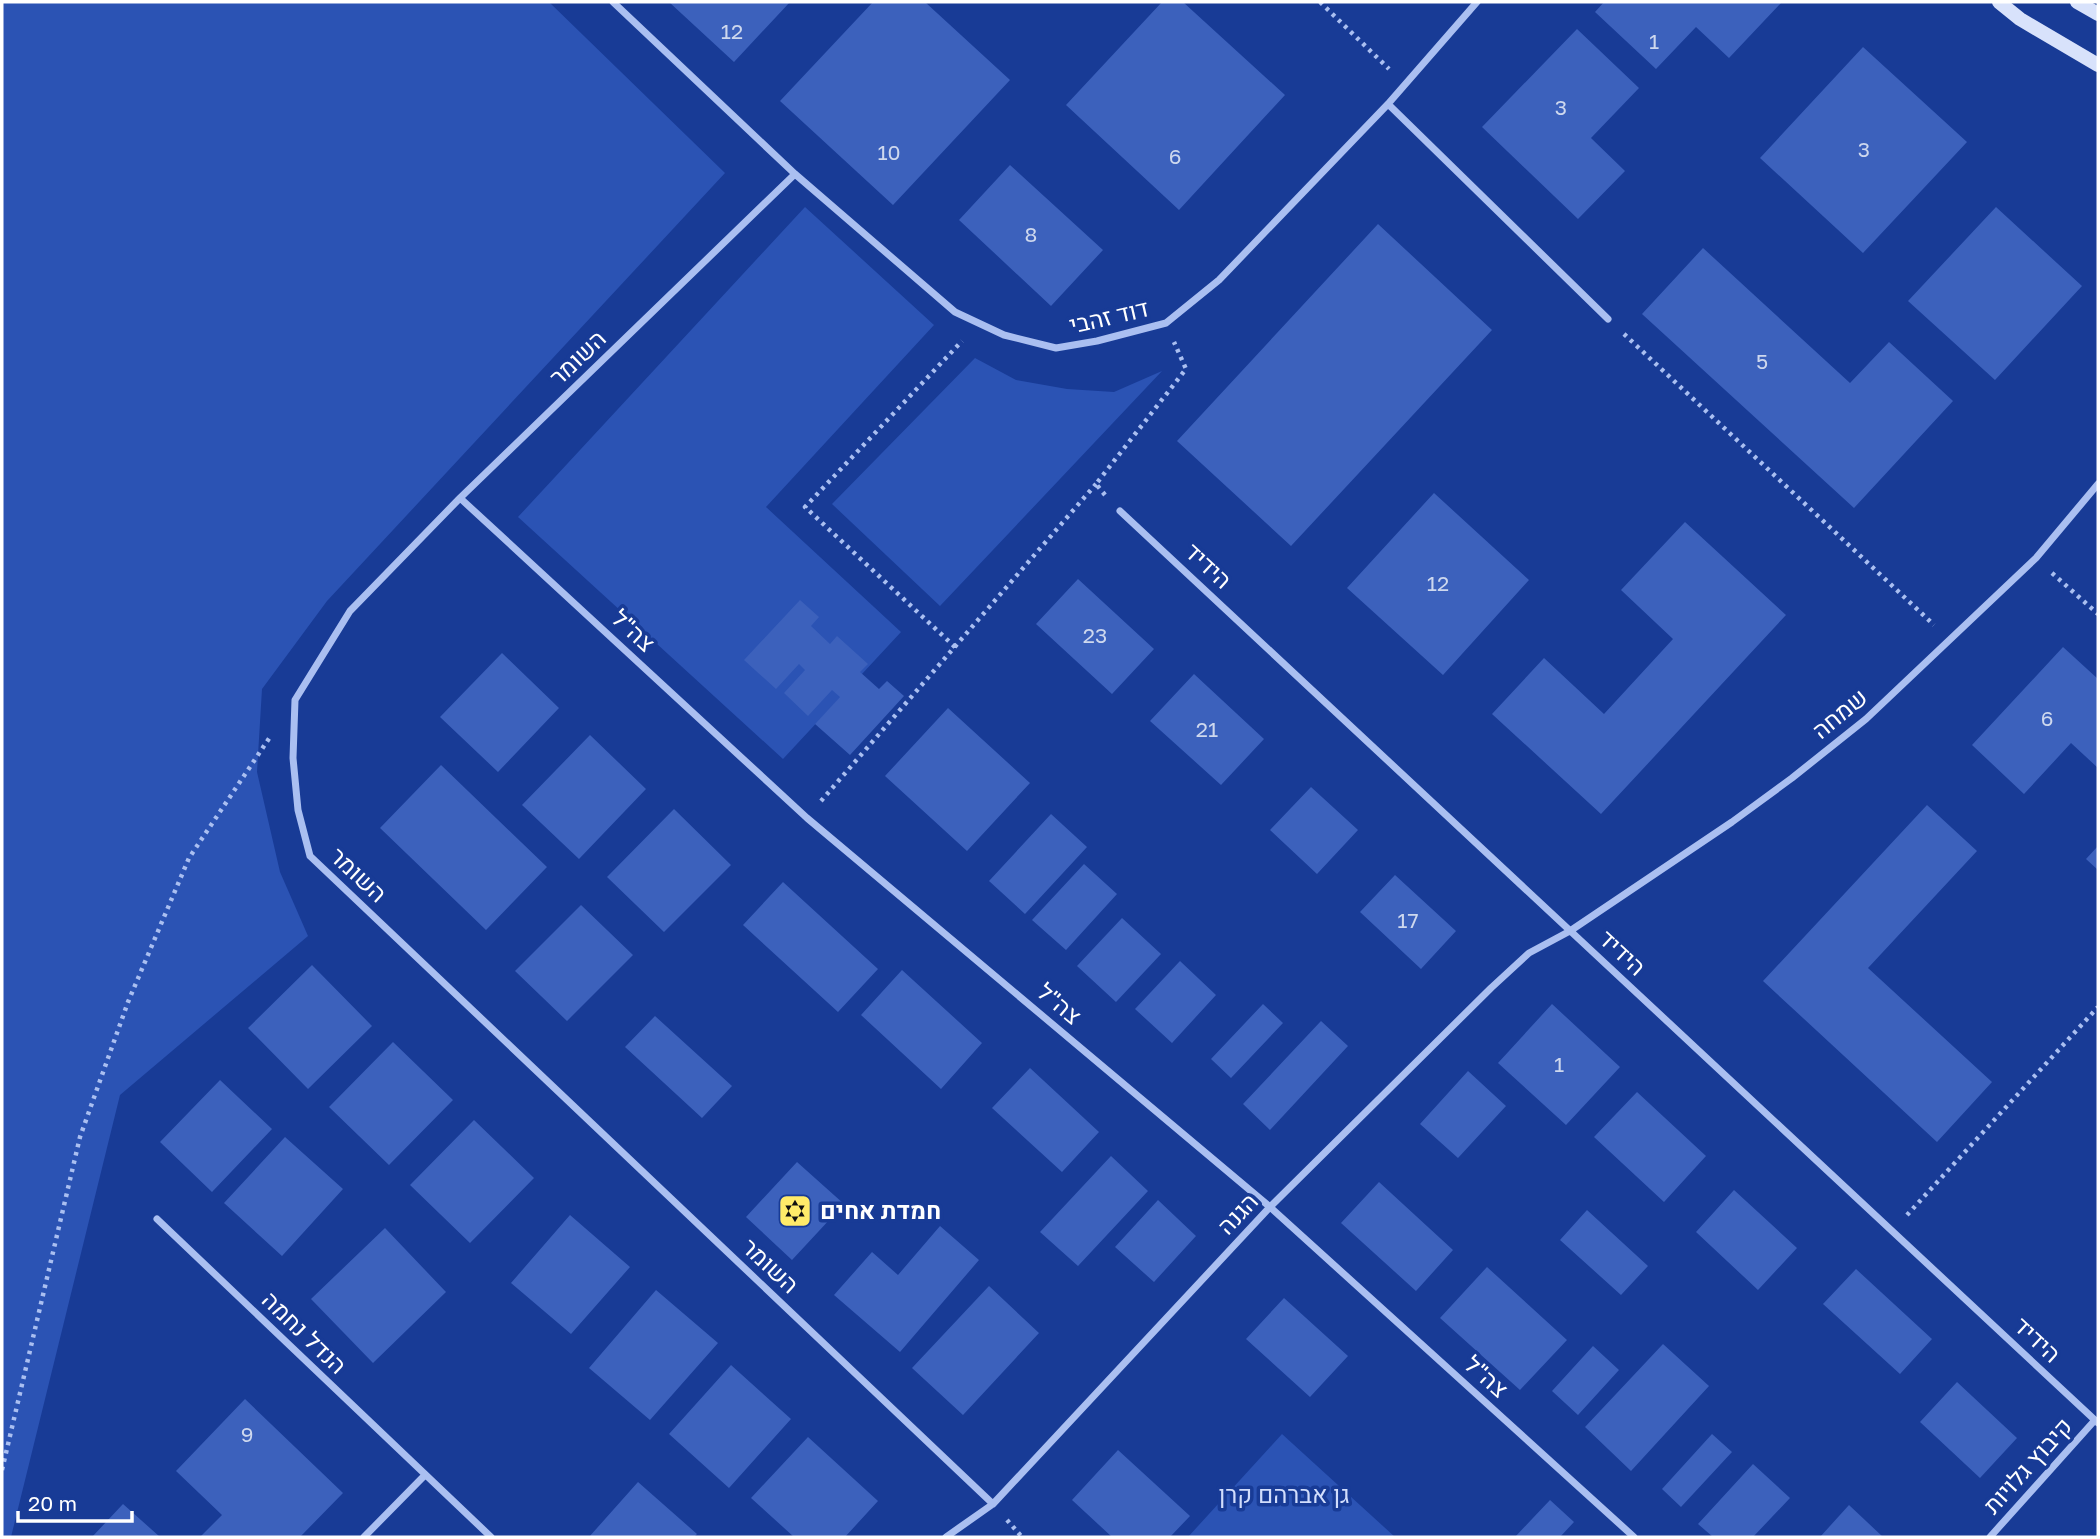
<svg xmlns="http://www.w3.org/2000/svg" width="2100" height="1539" viewBox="0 0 2100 1539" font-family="'Golos Text',Heebo,sans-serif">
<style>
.green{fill:#2b53b4}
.building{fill:#3c61bc}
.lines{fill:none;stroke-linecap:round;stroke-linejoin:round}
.path{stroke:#aabff1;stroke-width:4.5;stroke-dasharray:3.5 5;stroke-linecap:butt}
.street{stroke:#aabff1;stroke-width:7}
.secondary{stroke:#d8e2fb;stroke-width:14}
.labels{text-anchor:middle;stroke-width:7;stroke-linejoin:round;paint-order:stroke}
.number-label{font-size:21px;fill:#ced8ee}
.street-label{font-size:24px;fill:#fff;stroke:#183b96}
.poi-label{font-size:24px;font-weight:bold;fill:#fff;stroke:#183b96;text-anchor:start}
.park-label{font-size:24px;fill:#d1ddfc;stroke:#183b96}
</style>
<rect width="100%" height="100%" fill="#183b96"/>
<path class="green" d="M2 2H549L725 173 327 601 262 689 257 772 280 872 308 936 120 1095 11 1537H2Z
M805 207 934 325 766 507 901 632 783 759 518 517Z
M975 358 1016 380 1067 389 1114 392 1162 371 940 606 832 504Z
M1282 1434 1395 1537H1188Z"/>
<path class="building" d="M669 2H790L734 62Z
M873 2H925L1010 80 893 205 780 101Z
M1162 2H1183L1285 95 1179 210 1066 105Z
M1604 2H1782L1729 58 1696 27 1656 69 1595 12Z
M1577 29 1639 88 1591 138 1625 171 1578 219 1482 127Z
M1863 47 1967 142 1863 253 1760 158Z
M1010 165 1103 250 1051 306 959 220Z
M1996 207 2082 286 1995 380 1908 301Z
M1378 224 1492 330 1291 546 1177 441Z
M1703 248 1850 383 1889 342 1953 401 1854 508 1642 314Z
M1434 493 1529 580 1443 675 1347 588Z
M1685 522 1786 615 1601 814 1492 714 1544 658 1604 714 1673 639 1621 590Z
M1078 579 1154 649 1112 694 1036 624Z
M800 600 819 617 811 626 830 644 837 636 868 664 860 672 879 689 887 681 904 696 850 755 815 724 840 697 832 690 808 716 784 693 805 670 799 664 776 689 744 660Z
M2063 647 2098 679V768L2071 743 2024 794 1972 745Z
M502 653 559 708 498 772 440 717Z
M1194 674 1264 739 1221 785 1150 721Z
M948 708 1030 783 967 851 885 776Z
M590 735 646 789 579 859 522 805Z
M441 765 547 867 486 930 380 828Z
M1311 787 1358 830 1317 874 1270 830Z
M1927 805 1977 851 1868 968 1992 1082 1937 1142 1763 981Z
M674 809 731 865 664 932 607 877Z
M1051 814 1087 847 1025 914 989 881Z
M2098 846V870L2086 859Z
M1084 864 1117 894 1066 950 1032 920Z
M1395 875 1456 931 1421 969 1360 912Z
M783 882 878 969 838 1012 743 925Z
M581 905 633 955 567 1021 515 971Z
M1122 918 1161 954 1116 1002 1077 966Z
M1180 961 1216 995 1172 1043 1135 1009Z
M312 965 372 1026 308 1089 248 1028Z
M902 970 982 1043 941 1089 861 1015Z
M1263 1004 1283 1023 1231 1078 1211 1059Z
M1552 1004 1620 1067 1566 1125 1498 1063Z
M655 1016 732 1086 702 1118 625 1047Z
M1321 1021 1348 1046 1270 1130 1243 1104Z
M393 1042 453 1100 389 1165 329 1107Z
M1030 1068 1099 1132 1062 1172 992 1108Z
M1468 1071 1506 1106 1458 1158 1420 1124Z
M220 1080 272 1129 212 1192 160 1142Z
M1637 1092 1706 1156 1664 1202 1594 1137Z
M474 1120 534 1178 470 1243 410 1185Z
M285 1137 343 1189 282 1256 224 1203Z
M1111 1156 1148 1191 1078 1266 1040 1232Z
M797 1162 844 1204 792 1260 746 1217Z
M1379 1182 1453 1250 1416 1291 1341 1223Z
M1734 1190 1797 1248 1758 1290 1696 1232Z
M1158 1200 1196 1236 1154 1282 1115 1247Z
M1587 1210 1648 1266 1621 1295 1560 1240Z
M570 1215 630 1267 571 1334 511 1283Z
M940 1226 979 1260 900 1352 834 1295 872 1252 898 1275Z
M385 1228 446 1292 373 1363 311 1299Z
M1487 1267 1567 1340 1520 1390 1440 1318Z
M1856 1269 1932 1339 1900 1374 1823 1304Z
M989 1286 1039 1333 963 1415 912 1368Z
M656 1290 718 1343 650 1420 589 1368Z
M1284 1298 1348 1356 1310 1397 1246 1339Z
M1663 1344 1709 1386 1631 1471 1585 1427Z
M1593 1346 1619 1370 1578 1415 1552 1391Z
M731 1365 791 1419 729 1488 669 1434Z
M1957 1382 2017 1438 1980 1478 1920 1422Z
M245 1399 343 1493 300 1537H200L222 1515 176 1471Z
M1712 1434 1732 1452 1681 1507 1662 1489Z
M808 1437 878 1501 845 1537H794L751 1498Z
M1118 1450 1190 1516 1170 1537H1112L1072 1500Z
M1753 1464 1790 1498 1753 1537H1713L1698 1524Z
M638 1482 697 1534 694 1537H589Z
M1550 1500 1574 1522 1560 1537H1515Z
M123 1504 160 1537H92Z
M1849 1505 1883 1537H1820Z"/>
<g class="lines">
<path class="path" d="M1320 2 1389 69
M1624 334 1934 625
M1105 495 1096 484 1186 369 1174 342
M2052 573 2098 614
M955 647 805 507 962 341
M821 801 1096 484
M1907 1215 2098 1007
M2 1470 80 1137 128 1002 189 858 270 737
M1007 1520 1022 1537"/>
<path class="street" d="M613 2 795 174 955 312 1004 335 1056 348 1097 341 1166 323 1219 280 1388 104 1477 2
M1388 104 1608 319
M795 174 460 498 350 611 295 700 293 758 298 810 310 856 993 1504
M460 498 807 818 1270 1207 1634 1537
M1120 511 2098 1423
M157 1219 491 1537
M364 1537 425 1475
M946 1537 993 1504 1270 1207 1491 988 1529 953 1570 931 1732 822 1792 778 1866 719 2036 558 2098 484
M1990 1537 2095 1420"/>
<path class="secondary" d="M1999 2 2020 19 2098 65
M2077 2 2098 14"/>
</g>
<defs>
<symbol id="synagogue-square" viewBox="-11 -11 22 22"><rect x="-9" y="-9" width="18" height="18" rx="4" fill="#ffeb69" stroke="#183b96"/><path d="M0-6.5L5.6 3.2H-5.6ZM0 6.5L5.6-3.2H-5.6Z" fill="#111"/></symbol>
</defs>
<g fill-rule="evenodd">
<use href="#synagogue-square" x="776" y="1192" width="38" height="38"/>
</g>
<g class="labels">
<g class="number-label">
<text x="732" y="39">12</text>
<text x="1654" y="49">1</text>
<text x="1561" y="115">3</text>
<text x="1864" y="157">3</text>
<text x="889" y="160">10</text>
<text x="1175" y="164">6</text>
<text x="1031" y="242">8</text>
<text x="1762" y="369">5</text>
<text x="1438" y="591">12</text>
<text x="1095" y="643">23</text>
<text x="2047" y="726">6</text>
<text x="1207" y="737">21</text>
<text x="1408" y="928">17</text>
<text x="1559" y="1072">1</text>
<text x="247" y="1442">9</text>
</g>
<g class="street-label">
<text transform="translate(1109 317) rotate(-13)" y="8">דוד זהבי</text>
<text transform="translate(578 358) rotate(-44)" y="8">השומר</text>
<text transform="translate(1208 566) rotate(43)" y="8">הידיד</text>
<text transform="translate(633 631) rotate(43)" y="8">צה"ל</text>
<text transform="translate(1840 714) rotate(-40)" y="8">שמחה</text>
<text transform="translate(358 875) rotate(43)" y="8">השומר</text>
<text transform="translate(1622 953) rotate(43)" y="8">הידיד</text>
<text transform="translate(1059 1004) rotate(40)" y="8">צה"ל</text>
<text transform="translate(1238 1214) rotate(-47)" y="8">הגנה</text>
<text transform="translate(770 1266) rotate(43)" y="8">השומר</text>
<text transform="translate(304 1333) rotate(44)" y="8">הנדל נחמה</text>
<text transform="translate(2037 1340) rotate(43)" y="8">הידיד</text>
<text transform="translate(1486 1377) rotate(42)" y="8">צה"ל</text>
<text transform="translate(2028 1466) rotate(-48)" y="8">קיבוץ גלויות</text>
</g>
<g class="poi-label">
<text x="820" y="1219">חמדת אחים</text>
</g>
<g class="park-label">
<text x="1284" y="1503">גן אברהם קרן</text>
</g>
</g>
<rect width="2100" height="1539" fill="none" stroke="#ffffff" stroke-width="7"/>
<path d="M18 1511v10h114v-10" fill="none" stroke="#ffffff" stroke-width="3.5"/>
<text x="28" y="1511" font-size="21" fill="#ffffff" stroke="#183b96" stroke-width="5" paint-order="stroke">20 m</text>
</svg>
